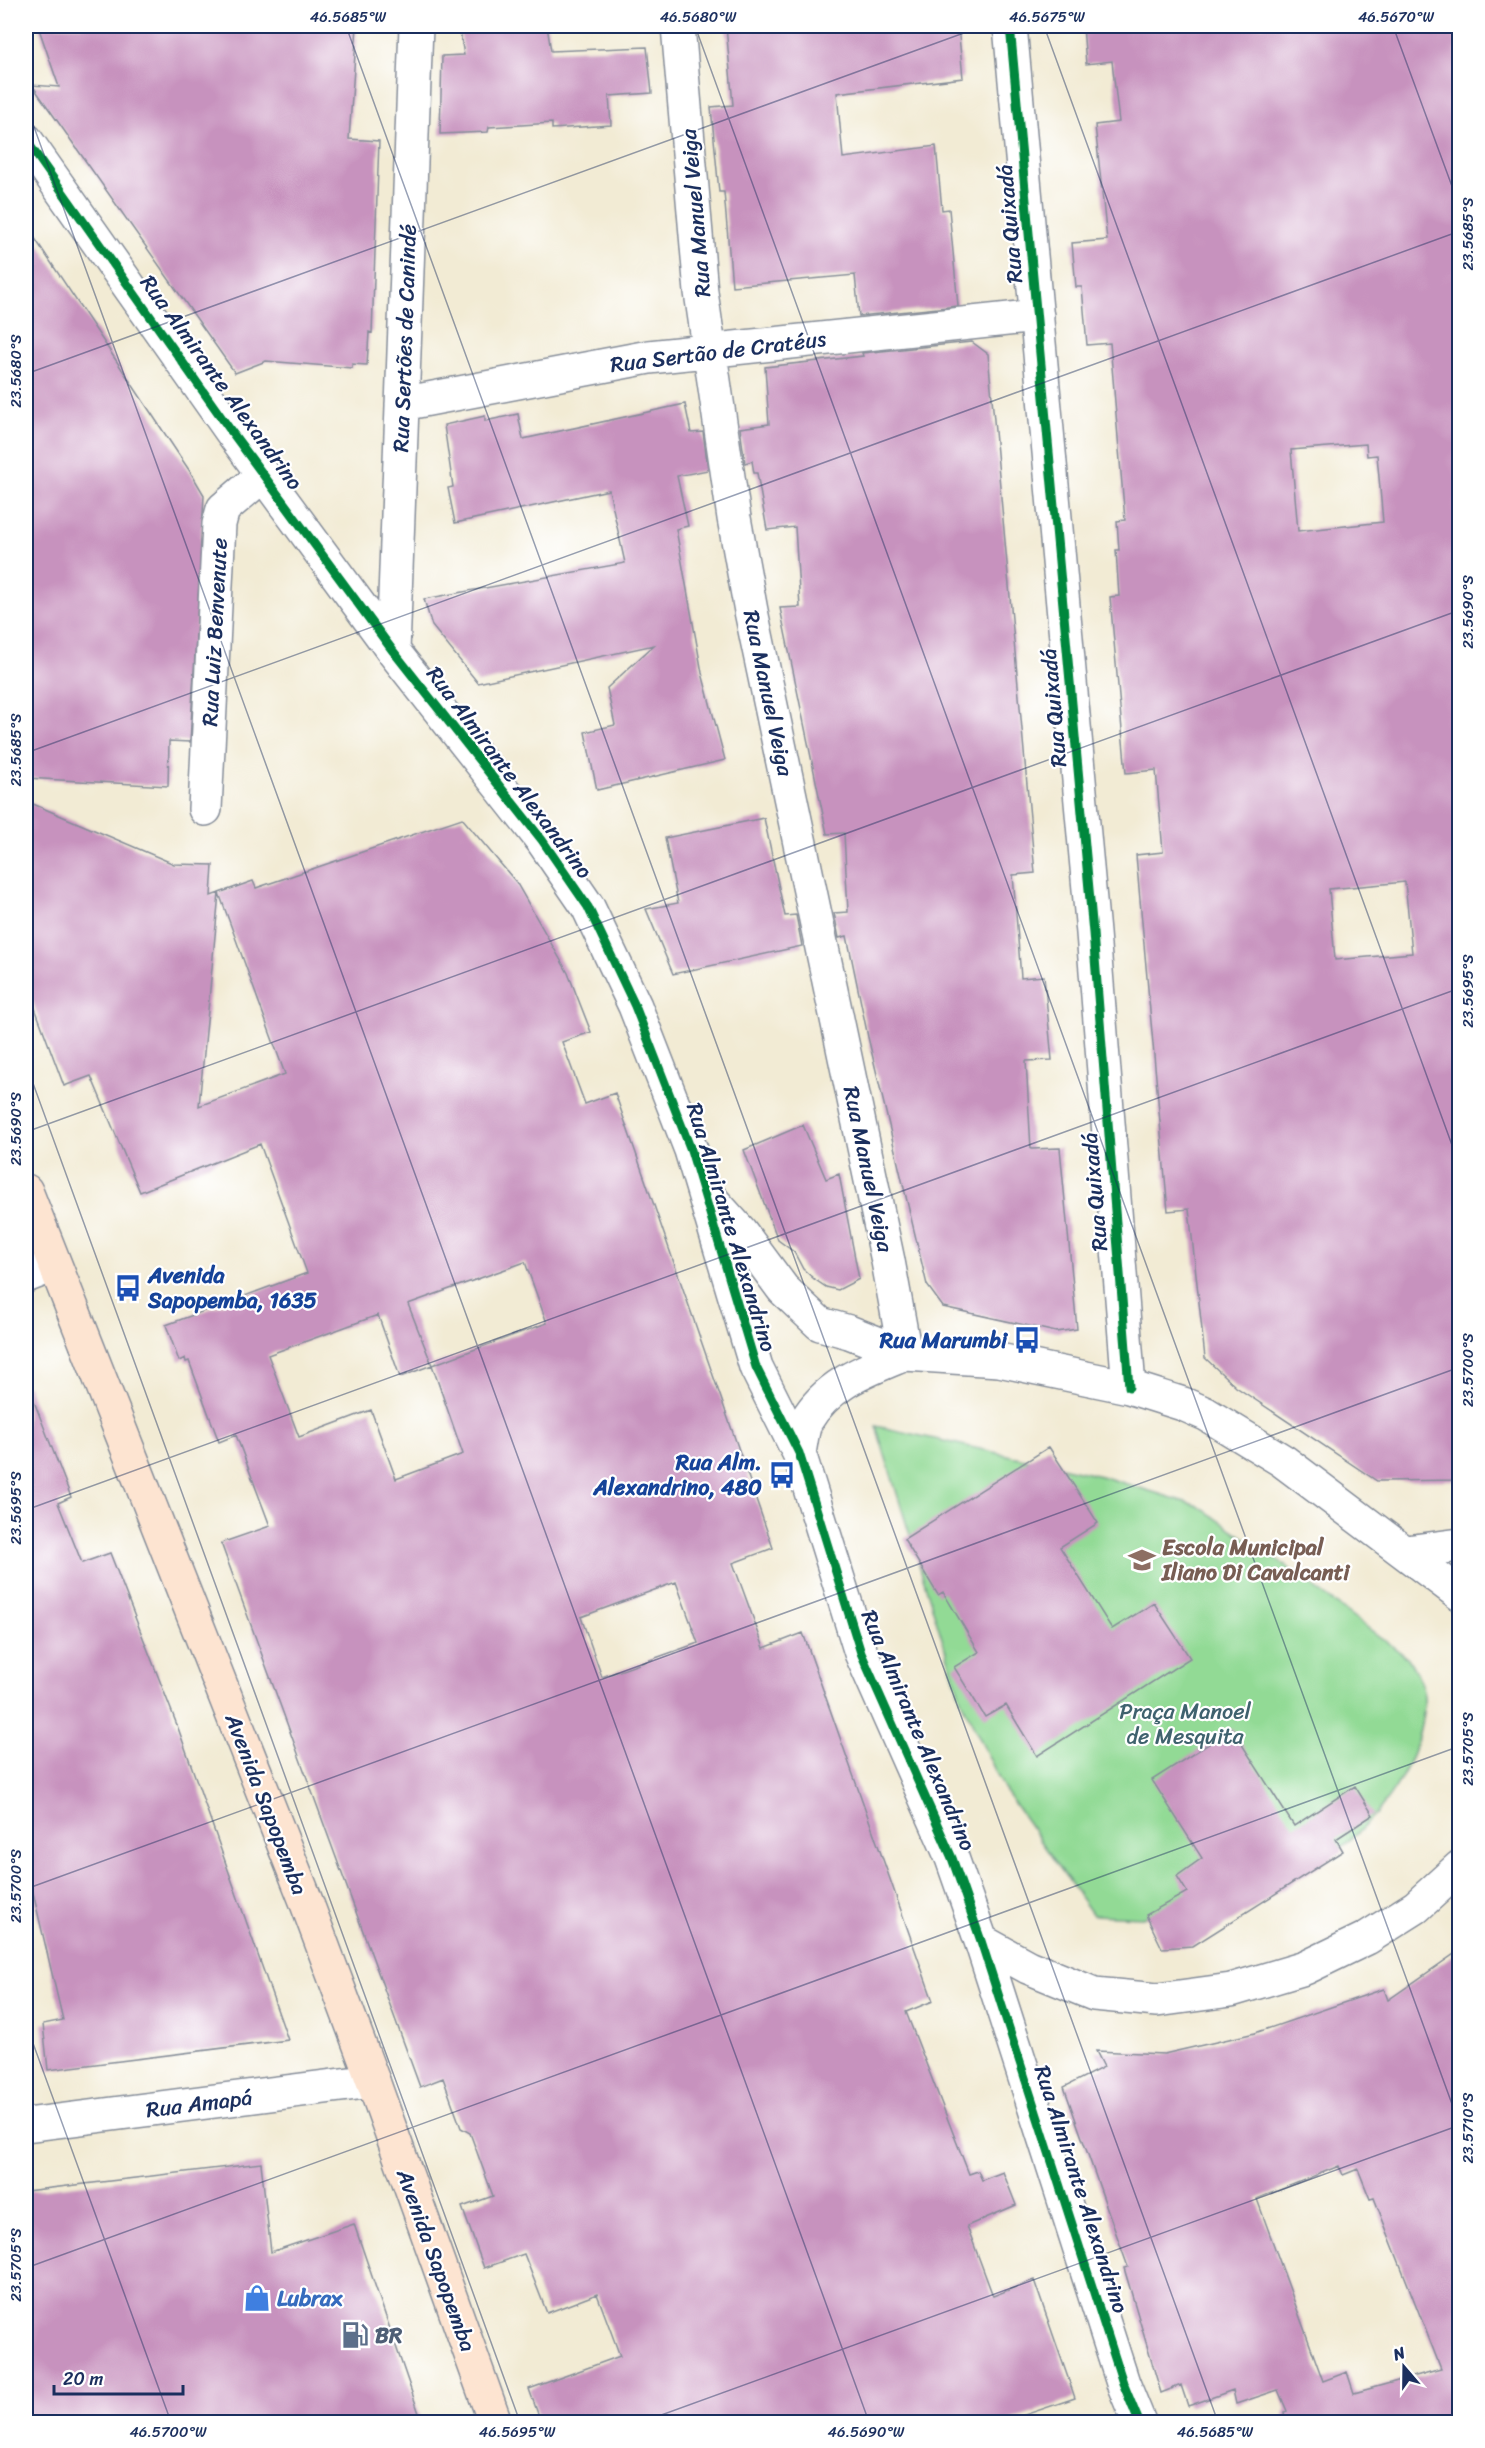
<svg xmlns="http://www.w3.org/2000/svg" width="1485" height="2448" viewBox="0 0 1485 2448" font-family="Sriracha,sans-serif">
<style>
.green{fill:#92da95;stroke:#56847a;stroke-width:1.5}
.building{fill:#c792be;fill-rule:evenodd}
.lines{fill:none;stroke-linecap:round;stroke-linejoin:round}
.minor-casing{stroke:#868d99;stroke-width:36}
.secondary-casing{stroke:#868d99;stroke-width:36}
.minor{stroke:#fff;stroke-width:33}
.secondary{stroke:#fde4d1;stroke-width:33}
.cycleway-casing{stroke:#fff;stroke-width:13}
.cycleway{stroke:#00873e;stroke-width:9}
.ticks{fill:none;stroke:#1b2f5e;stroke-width:1.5;stroke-opacity:0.45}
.labels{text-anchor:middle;stroke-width:4.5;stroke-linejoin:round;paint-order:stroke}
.street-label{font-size:22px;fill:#1b2f5e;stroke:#fff}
.transit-label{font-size:22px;font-weight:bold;fill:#164399;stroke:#fff;text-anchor:end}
.education-label{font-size:22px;font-weight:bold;fill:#785e54;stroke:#fff;text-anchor:start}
.park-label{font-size:22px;fill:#3f626e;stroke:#fff}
.shop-label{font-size:22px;font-weight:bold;fill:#366cbe;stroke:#fff;text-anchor:start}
.service-label{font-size:22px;font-weight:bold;fill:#4e5e75;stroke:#fff;text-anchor:start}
.neatline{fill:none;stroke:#1b2f5e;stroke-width:2}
.ticks-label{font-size:15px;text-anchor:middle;fill:#1b2f5e}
</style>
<rect width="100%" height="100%" fill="#fff"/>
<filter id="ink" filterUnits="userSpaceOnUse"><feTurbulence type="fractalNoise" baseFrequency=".0167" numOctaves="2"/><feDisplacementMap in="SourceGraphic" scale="12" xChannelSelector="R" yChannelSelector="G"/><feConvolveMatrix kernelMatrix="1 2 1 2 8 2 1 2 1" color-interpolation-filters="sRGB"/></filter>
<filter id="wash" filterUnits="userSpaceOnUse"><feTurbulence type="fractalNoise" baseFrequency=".008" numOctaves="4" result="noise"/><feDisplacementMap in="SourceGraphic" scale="24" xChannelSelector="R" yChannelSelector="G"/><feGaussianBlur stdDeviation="1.35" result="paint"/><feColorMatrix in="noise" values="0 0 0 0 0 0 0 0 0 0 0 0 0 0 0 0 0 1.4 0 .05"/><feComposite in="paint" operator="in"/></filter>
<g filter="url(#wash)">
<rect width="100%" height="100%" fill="#f2ebd4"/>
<path class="green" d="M876 1426 1101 1476 1198 1506 1284 1565 1408 1658C1415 1670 1422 1682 1424 1696 1425 1705 1423 1715 1421 1724 1411 1778 1374 1822 1332 1855L1160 1916 1143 1917 1093 1915 1004 1789 961 1700Z"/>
<g id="blocks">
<path class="building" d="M38 26H357L349 139 379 141 372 333 369 332 367 365 352 364V368L266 361 235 373 32 85 59 87Z
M459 26H547L551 51 647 47 652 93 609 96 611 125 552 129V123L489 127 488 132 440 134 442 56 464 55Z
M726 26H958L963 78 837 93 843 158 936 146 942 210 949 209 958 306 859 316 855 275 732 286 724 192H719L711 107 733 105Z
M1083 26H1455L1457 62H1460V1480L1377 1481 1236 1387 1205 1358 1189 1209 1168 1211 1136 855 1163 852 1156 770 1126 773 1121 719 1110 597 1119 596 1116 550H1119L1117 521 1125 520 1110 343 1087 345 1082 287H1076L1072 243 1107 240 1095 125 1119 122 1112 61 1086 64ZM1366 444 1367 456 1377 455 1383 522 1298 531 1291 450ZM1405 882 1412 953 1335 960 1329 889Z
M26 225 191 473 204 495 190 742 169 741 168 786 26 778Z
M972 342 988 354 1035 873 1013 875 1021 978 1044 976 1052 1060 1026 1061 1031 1149 1060 1148 1077 1329 1056 1332 943 1307 927 1285 868 1037 847 936 839 938 834 913 848 912 844 833 827 834 780 608 800 607 795 527 767 530 757 473H754L752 461 745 463 740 428 769 424 765 367 863 356 862 353Z
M685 404 691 433 703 432 708 470 677 476 688 526 676 529 702 673 725 760 597 790 585 732 615 725 607 688 654 645 478 683 432 626 424 599 625 563 609 490 455 523 448 488 453 487 444 425 485 416V421L518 414 523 439Z
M26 801 174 864 213 865 211 896 219 893 199 1106 285 1074 219 893 253 881 256 888 462 818 516 882 568 973 591 1032 562 1042 585 1104 615 1093 773 1548 733 1563 764 1648 803 1633 933 2001 906 2012 969 2174 978 2171 982 2180 1003 2172 1016 2205 967 2226 993 2296 1034 2280 1075 2398 1004 2422H541L529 2389 620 2356 597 2294 547 2313 524 2254 484 2268 462 2207 493 2196 470 2133 461 2128 443 2078 420 2087 221 1543 270 1526 236 1435 219 1442 189 1361 186 1362 185 1358 179 1361 166 1325 307 1273 260 1144 140 1192 91 1076 64 1086 26 984ZM525 1262 547 1323 432 1365 408 1304ZM378 1315 400 1377 432 1365 463 1454 396 1479 371 1410 299 1437 268 1355ZM676 1582 698 1643 602 1677 581 1617Z
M764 818 785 916 796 915 802 946 673 974 646 909 678 903 665 838Z
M803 1125 826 1179 839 1174 859 1279 838 1290 826 1287 814 1279 803 1269 794 1252 778 1240 744 1150Z
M26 1386H28L71 1497 58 1503 82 1563 110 1553 177 1725 288 2040 48 2070 43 2024 63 2020 26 1863Z
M1049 1447 1098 1523 1060 1547 1112 1629 1154 1603 1190 1658 1037 1756 1006 1705 985 1717 954 1667 979 1652 943 1592 938 1595 904 1539Z
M1232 1729 1294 1826 1355 1786 1373 1815 1336 1839 1343 1851 1193 1946 1162 1948 1146 1915 1187 1892 1177 1876 1202 1858 1152 1780Z
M1460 1950V2422H1285L1284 2412 1287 2411 1278 2390 1236 2404 1233 2390 1188 2406 1181 2385 1161 2393 1124 2268 1128 2267 1064 2087 1104 2067 1096 2051 1164 2054 1255 2033 1384 1989 1388 2000ZM1339 2166 1343 2175 1358 2169 1370 2199 1374 2198 1441 2369 1354 2393 1347 2372 1323 2381 1257 2199Z
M261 2163 271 2252 354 2224 422 2422H26V2191Z"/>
</g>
</g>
<g filter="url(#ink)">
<use href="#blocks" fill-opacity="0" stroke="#868d99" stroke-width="1.5"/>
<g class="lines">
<defs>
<path id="minor" d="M678 26 701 292 734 518 751 611 888 1261 905 1354
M1010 26 1093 933 1129 1387
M26 140 231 431 393 651 542 840 588 907 635 1006 691 1150 756 1367 799 1453 861 1653 952 1858 981 1941 1123 2383 1139 2422
M402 404 649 357 1037 316
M393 651 416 26
M205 809 219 524 223 509 263 475
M712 1200 740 1231 783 1289 820 1324 849 1332 905 1354 999 1360 1129 1387 1183 1404 1206 1414 1283 1461 1460 1594
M26 1276 54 1265
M799 1453C801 1443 802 1430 806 1421 828 1383 867 1370 905 1354
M1406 1552 1460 1545
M981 1941 1028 1967 1094 1994 1157 2000 1231 1990 1305 1968 1367 1938 1416 1907 1460 1867
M26 2125 373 2081"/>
<path id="secondary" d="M26 1191 306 1901 373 2081 495 2422"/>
</defs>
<use href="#minor" class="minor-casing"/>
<use href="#secondary" class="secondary-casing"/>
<use href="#minor" class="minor"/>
<use href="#secondary" class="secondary"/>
<defs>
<path id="cycleway" d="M1010 26 1093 933 1129 1387
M26 140 231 431 393 651 542 840 588 907 635 1006 691 1150 756 1367 799 1453 861 1653 952 1858 981 1941 1123 2383 1139 2422"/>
</defs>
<use href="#cycleway" class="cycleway-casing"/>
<use href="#cycleway" class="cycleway"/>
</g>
</g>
<path class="ticks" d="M346 26 1218 2422M695 26 1460 2126M1044 26 1460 1167M1393 26 1460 208M26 105 869 2422M26 374 983 26M26 753 1460 231M26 1064 520 2422M26 1132 1460 610M26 1510 1460 988M26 1889 1460 1367M26 2024 171 2422M26 2268 1460 1746M642 2422 1460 2125"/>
<defs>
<symbol id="bus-bare" viewBox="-9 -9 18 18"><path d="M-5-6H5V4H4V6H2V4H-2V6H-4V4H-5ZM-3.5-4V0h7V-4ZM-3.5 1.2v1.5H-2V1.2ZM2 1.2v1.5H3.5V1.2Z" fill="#1a4fb4" stroke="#fff" stroke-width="2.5" paint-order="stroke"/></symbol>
<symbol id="school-bare" viewBox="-9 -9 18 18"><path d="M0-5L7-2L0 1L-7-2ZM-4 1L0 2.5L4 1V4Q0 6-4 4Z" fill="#8d6e63" stroke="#fff" stroke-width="2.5" paint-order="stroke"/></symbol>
<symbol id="shop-bare" viewBox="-9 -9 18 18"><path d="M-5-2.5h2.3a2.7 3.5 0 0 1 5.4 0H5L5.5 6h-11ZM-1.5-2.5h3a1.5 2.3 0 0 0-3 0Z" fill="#3f7fe0" stroke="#fff" stroke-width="2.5" paint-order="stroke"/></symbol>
<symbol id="fuel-bare" viewBox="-9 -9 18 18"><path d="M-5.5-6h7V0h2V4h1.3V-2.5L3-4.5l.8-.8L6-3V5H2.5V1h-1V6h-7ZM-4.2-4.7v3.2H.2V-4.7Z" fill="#5c6f8a" stroke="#fff" stroke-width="2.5" paint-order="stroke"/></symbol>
</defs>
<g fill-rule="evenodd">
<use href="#bus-bare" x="109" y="1269" width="38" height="38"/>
<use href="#bus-bare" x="1008" y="1321" width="38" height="38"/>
<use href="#bus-bare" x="763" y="1456" width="38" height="38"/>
<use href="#school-bare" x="1123" y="1541" width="38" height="38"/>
<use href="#shop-bare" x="238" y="2279" width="38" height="38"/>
<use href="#fuel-bare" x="336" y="2316" width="38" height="38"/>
</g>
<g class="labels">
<g class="street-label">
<text transform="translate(695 213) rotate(-95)" y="8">Rua Manuel Veiga</text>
<text transform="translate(1009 224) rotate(-95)" y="8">Rua Quixadá</text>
<text transform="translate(404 338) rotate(-88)" y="8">Rua Sertões de Canindé</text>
<text transform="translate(718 351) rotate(-7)" y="8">Rua Sertão de Cratéus</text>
<text transform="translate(222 382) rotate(54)" y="8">Rua Almirante Alexandrino</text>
<text transform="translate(214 632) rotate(-87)" y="8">Rua Luiz Benvenute</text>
<text transform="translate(769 693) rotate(78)" y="8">Rua Manuel Veiga</text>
<text transform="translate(1053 708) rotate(-95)" y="8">Rua Quixadá</text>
<text transform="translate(510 772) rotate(53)" y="8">Rua Almirante Alexandrino</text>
<text transform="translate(869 1169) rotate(78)" y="8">Rua Manuel Veiga</text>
<text transform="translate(1094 1192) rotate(-95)" y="8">Rua Quixadá</text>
<text transform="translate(732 1227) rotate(73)" y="8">Rua Almirante Alexandrino</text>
<text transform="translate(919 1730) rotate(67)" y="8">Rua Almirante Alexandrino</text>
<text transform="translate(267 1804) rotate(69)" y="8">Avenida Sapopemba</text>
<text transform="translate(199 2103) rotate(-7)" y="8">Rua Amapá</text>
<text transform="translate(1082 2189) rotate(72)" y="8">Rua Almirante Alexandrino</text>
<text transform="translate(437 2260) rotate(70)" y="8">Avenida Sapopemba</text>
</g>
<g class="transit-label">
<text x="148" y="1283" text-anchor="start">Avenida<tspan x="148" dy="25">Sapopemba, 1635</tspan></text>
<text x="1007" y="1348">Rua Marumbi</text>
<text x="762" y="1470">Rua Alm.<tspan x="762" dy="25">Alexandrino, 480</tspan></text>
</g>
<g class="education-label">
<text x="1162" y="1555">Escola Municipal<tspan x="1162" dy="25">Iliano Di Cavalcanti</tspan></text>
</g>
<g class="park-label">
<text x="1185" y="1719">Praça Manoel<tspan x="1185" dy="25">de Mesquita</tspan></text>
</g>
<g class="shop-label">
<text x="277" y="2306">Lubrax</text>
</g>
<g class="service-label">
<text x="375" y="2343">BR</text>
</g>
</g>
<rect width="1485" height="2448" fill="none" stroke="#fff" stroke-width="66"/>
<g transform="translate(1404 2367) rotate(340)" stroke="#ffffff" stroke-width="4.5" paint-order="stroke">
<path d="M0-4.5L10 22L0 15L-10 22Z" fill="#1b2f5e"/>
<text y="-9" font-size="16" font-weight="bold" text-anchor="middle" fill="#1b2f5e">N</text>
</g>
<path d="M54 2385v9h129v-9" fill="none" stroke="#1b2f5e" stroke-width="3"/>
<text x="63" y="2385" font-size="18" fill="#1b2f5e" stroke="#ffffff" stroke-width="4.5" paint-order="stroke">20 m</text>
<rect x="33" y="33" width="1419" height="2382" class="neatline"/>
<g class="ticks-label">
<text x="348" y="22">46.5685°W</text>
<text x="698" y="22">46.5680°W</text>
<text x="1047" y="22">46.5675°W</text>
<text x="1396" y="22">46.5670°W</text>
<text transform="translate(1468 234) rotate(-90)" y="5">23.5685°S</text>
<text transform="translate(16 371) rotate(-90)" y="5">23.5680°S</text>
<text transform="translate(1468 612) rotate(-90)" y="5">23.5690°S</text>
<text transform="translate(16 750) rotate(-90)" y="5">23.5685°S</text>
<text transform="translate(1468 991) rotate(-90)" y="5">23.5695°S</text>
<text transform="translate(16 1129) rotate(-90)" y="5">23.5690°S</text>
<text transform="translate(1468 1370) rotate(-90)" y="5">23.5700°S</text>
<text transform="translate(16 1508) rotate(-90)" y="5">23.5695°S</text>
<text transform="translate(1468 1749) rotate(-90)" y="5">23.5705°S</text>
<text transform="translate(16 1886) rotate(-90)" y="5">23.5700°S</text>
<text transform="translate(1468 2128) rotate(-90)" y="5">23.5710°S</text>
<text transform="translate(16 2265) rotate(-90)" y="5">23.5705°S</text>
<text x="168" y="2437">46.5700°W</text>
<text x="517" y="2437">46.5695°W</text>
<text x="866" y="2437">46.5690°W</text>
<text x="1215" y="2437">46.5685°W</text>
</g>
</svg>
